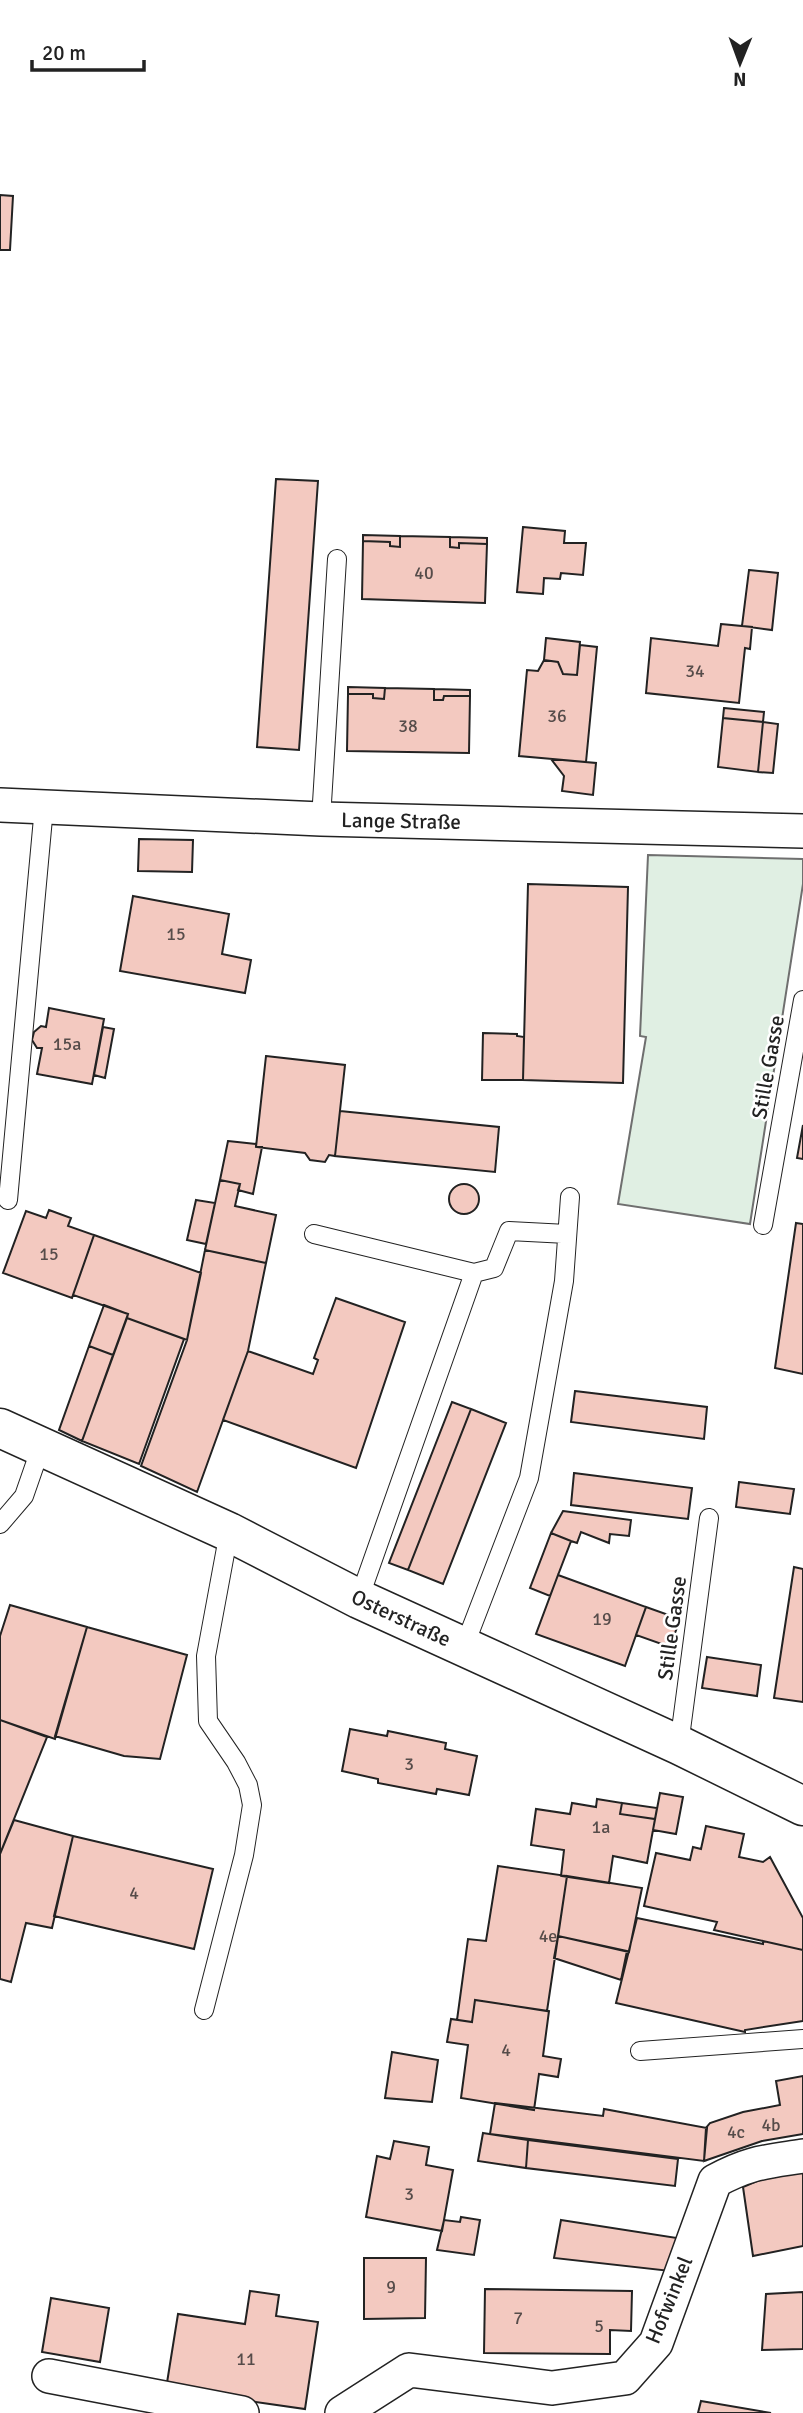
<svg xmlns="http://www.w3.org/2000/svg" width="803" height="2413" viewBox="0 0 803 2413" font-family="Signika,sans-serif">
<style>
.green{fill:#e0efe3;stroke:#6f6f6f;stroke-width:2}
.building{fill:#f3c9c0;stroke:#222;stroke-width:2}
.lines{fill:none;stroke-linecap:round;stroke-linejoin:round}
.service-casing{stroke:#222;stroke-width:20}
.minor-casing{stroke:#222;stroke-width:36}
.tertiary-casing{stroke:#222;stroke-width:41}
.service{stroke:#fff;stroke-width:18}
.minor{stroke:#fff;stroke-width:33}
.tertiary{stroke:#fff;stroke-width:38}
.labels{text-anchor:middle;stroke-width:5;stroke-linejoin:round;paint-order:stroke}
.number-label{font-size:18px;fill:#564c4a}
.street-label{font-size:21px;fill:#222;stroke:#fff}
</style>
<rect width="100%" height="100%" fill="#fff"/>
<path class="green" d="M648 855 803 859V884L750 1224 618 1204 646 1037 640 1036Z"/>
<path class="building" d="M0 195 13 196 10 250H0Z
M276 479 318 481 299 750 257 747Z
M523 527 565 531 564 543H586L583 575 561 573 560 579 544 578 543 594 517 592Z
M363 535 400 536V547L390 546V542L363 541Z
M400 536 450 537V547L459 548V543L487 544 485 603 362 599 363 541 390 542V546L400 547Z
M450 537 487 538V544L459 543V548L450 547Z
M749 570 778 573 772 630 742 626Z
M721 624 752 627 750 649 745 648 739 703 646 693 651 638 718 646Z
M546 638 580 642 577 675 563 674 558 662 544 660Z
M580 645 597 647 586 762 519 756 527 670 538 671 544 660 558 662 563 674 577 675Z
M348 687 385 688 384 699 373 698V694H348Z
M385 688 434 689V700H443L444 696H470L469 753 347 751 348 694H373V698L384 699Z
M434 689 470 690V696H444L443 700H434Z
M724 708 764 712 763 722 723 718Z
M723 718 763 722 758 772 718 767Z
M763 722 778 724 773 773 758 772Z
M551 759 596 763 593 795 562 791 564 776Z
M139 839 193 840 192 872 138 871Z
M528 884 628 887 623 1083 523 1080Z
M133 896 229 914 222 954 251 960 245 993 120 971Z
M49 1008 104 1019 92 1084 37 1074 42 1048H37L32 1040 34 1032 41 1026 46 1027Z
M103 1027 114 1029 105 1078 94 1075Z
M483 1033 517 1034V1036L524 1037 523 1080H482Z
M266 1056 345 1065 335 1156 329 1155 325 1162 310 1160 305 1153 256 1147Z
M340 1111 499 1127 495 1172 335 1156Z
M803 1125V1159L797 1158Z
M228 1141 256 1144V1147H262L253 1194 238 1190 240 1184 220 1180Z
M220 1180 240 1184 235 1206 276 1215 266 1263 205 1250Z
M449 1199a15 15 0 1 1 30 0a15 15 0 1 1-30 0Z
M196 1200 215 1203 206 1244 187 1240Z
M49 1210 71 1218 68 1226 94 1235 72 1298 3 1273 26 1211 46 1218Z
M796 1223 803 1224V1374L775 1368Z
M94 1235 201 1273 187 1340 127 1318 128 1314 73 1295Z
M205 1250 266 1263 248 1351 197 1492 141 1466 187 1340Z
M336 1298 405 1322 356 1468 223 1420 248 1351 313 1374 318 1360 314 1358Z
M104 1305 128 1314 113 1355 89 1346Z
M127 1318 184 1339 139 1464 82 1441Z
M89 1346 113 1355 82 1441 59 1430Z
M575 1391 707 1407 704 1439 571 1422Z
M452 1402 471 1409 408 1570 389 1563Z
M471 1409 506 1423 443 1584 408 1570Z
M574 1473 692 1488 688 1519 571 1505Z
M739 1482 794 1489 790 1514 736 1507Z
M563 1511 631 1520 629 1536 610 1534 609 1543 581 1532 577 1543 571 1541 551 1533Z
M551 1533 571 1541 550 1596 530 1588Z
M794 1567 803 1569V1702L774 1698Z
M558 1575 646 1607 625 1666 536 1634Z
M10 1605 87 1627 55 1739 0 1720V1636Z
M646 1607 680 1619 670 1647 636 1635Z
M87 1627 187 1655 160 1759 124 1756 55 1736Z
M707 1657 761 1665 757 1696 702 1688Z
M0 1720 47 1737 0 1854Z
M350 1729 387 1736 388 1731 446 1743 445 1749 477 1756 469 1795 437 1789 436 1794 378 1783V1779L342 1771Z
M660 1793 683 1797 676 1834 653 1830Z
M597 1799 622 1803 620 1814 655 1819 647 1863 613 1856 609 1883 561 1876 564 1850 531 1845 536 1809 570 1814 572 1803 596 1807Z
M622 1803 657 1808 655 1819 620 1814Z
M14 1820 73 1836 52 1928 26 1923 11 1982 0 1979V1854Z
M706 1826 744 1834 739 1857 763 1862 770 1857 803 1918V1950L714 1930 717 1922 644 1906 656 1853 690 1860 693 1847 701 1849Z
M73 1836 213 1869 194 1949 54 1916Z
M498 1866 567 1876 547 2011 475 2000 472 2022 457 2020 468 1939 486 1941Z
M567 1876 642 1888 629 1952 558 1936Z
M637 1918 763 1944V1941L803 1950V2021L745 2030V2032L616 2003Z
M558 1936 627 1951 621 1980 554 1958Z
M475 2000 549 2011 543 2056 561 2059 558 2077 539 2074 534 2110 461 2098 468 2045 447 2042 451 2019 472 2022Z
M392 2052 438 2060 432 2102 385 2098Z
M803 2076V2134L762 2141 704 2161 706 2128 710 2123 743 2112 780 2105 776 2081Z
M495 2103 603 2116 604 2109 707 2128 704 2161 490 2134Z
M483 2133 528 2140 526 2168 478 2161Z
M528 2140 678 2159 675 2186 526 2168Z
M394 2141 429 2147 426 2165 453 2170 442 2231 366 2217 377 2156 390 2159Z
M803 2166V2246L753 2256 743 2187 788 2168Z
M461 2217 480 2220 474 2255 437 2250 444 2220 460 2222Z
M561 2220 677 2238 670 2271 554 2258Z
M364 2258H426L425 2318 364 2319Z
M485 2289 632 2291 631 2331 610 2330V2354L484 2353Z
M250 2291 279 2295 276 2316 318 2322 305 2409 166 2389 178 2314 245 2324Z
M803 2292V2349L762 2350 766 2294Z
M51 2298 109 2308 100 2362 42 2352Z
M701 2401 771 2413H698Z"/>
<g class="lines">
<defs>
<path id="service" d="M321 819 337 559
M8 1200 44 807
M763 1225 803 1000
M314 1234 474 1273 494 1268 509 1231 567 1234
M0 1524 24 1496 41 1447
M359 1599 474 1273
M464 1647 529 1478 564 1281 570 1197
M679 1745 709 1518
M204 2010 244 1855 252 1805 248 1785 236 1762 208 1721 206 1656 229 1532
M640 2051 803 2039"/>
<path id="minor" d="M0 805 321 819 803 831
M49 2376 242 2413
M342 2413 409 2370 552 2388 625 2378 656 2343 715 2181C750 2162 765 2162 803 2156"/>
<path id="tertiary" d="M0 1428 229 1532 359 1599 679 1745 803 1806"/>
</defs>
<use href="#service" class="service-casing"/>
<use href="#minor" class="minor-casing"/>
<use href="#tertiary" class="tertiary-casing"/>
<use href="#service" class="service"/>
<use href="#minor" class="minor"/>
<use href="#tertiary" class="tertiary"/>
</g>
<g class="labels">
<g class="number-label">
<text x="424" y="579">40</text>
<text x="695" y="677">34</text>
<text x="557" y="722">36</text>
<text x="408" y="732">38</text>
<text x="176" y="940">15</text>
<text x="67" y="1050">15a</text>
<text x="49" y="1260">15</text>
<text x="602" y="1625">19</text>
<text x="409" y="1770">3</text>
<text x="601" y="1833">1a</text>
<text x="134" y="1899">4</text>
<text x="548" y="1942">4e</text>
<text x="506" y="2056">4</text>
<text x="771" y="2131">4b</text>
<text x="736" y="2138">4c</text>
<text x="409" y="2200">3</text>
<text x="391" y="2293">9</text>
<text x="518" y="2324">7</text>
<text x="599" y="2332">5</text>
<text x="246" y="2365">11</text>
</g>
<g class="street-label">
<text transform="translate(401 821) rotate(1)" y="7">Lange Straße</text>
<text transform="translate(768 1067) rotate(-80)" y="7">Stille Gasse</text>
<text transform="translate(401 1618) rotate(25)" y="7">Osterstraße</text>
<text transform="translate(672 1628) rotate(-82)" y="7">Stille Gasse</text>
<text transform="translate(669 2300) rotate(-68)" y="7">Hofwinkel</text>
</g>
</g>
<g transform="translate(740 63) rotate(181)" stroke="#ffffff" stroke-width="5" paint-order="stroke">
<path d="M0-5L12 26L0 18L-12 26Z" fill="#222222"/>
<text y="-10" font-size="19" font-weight="bold" text-anchor="middle" fill="#222222">N</text>
</g>
<path d="M32 60v10h112v-10" fill="none" stroke="#222222" stroke-width="3.5"/>
<text x="42" y="60" font-size="21" fill="#222222" stroke="#ffffff" stroke-width="5" paint-order="stroke">20 m</text>
</svg>
